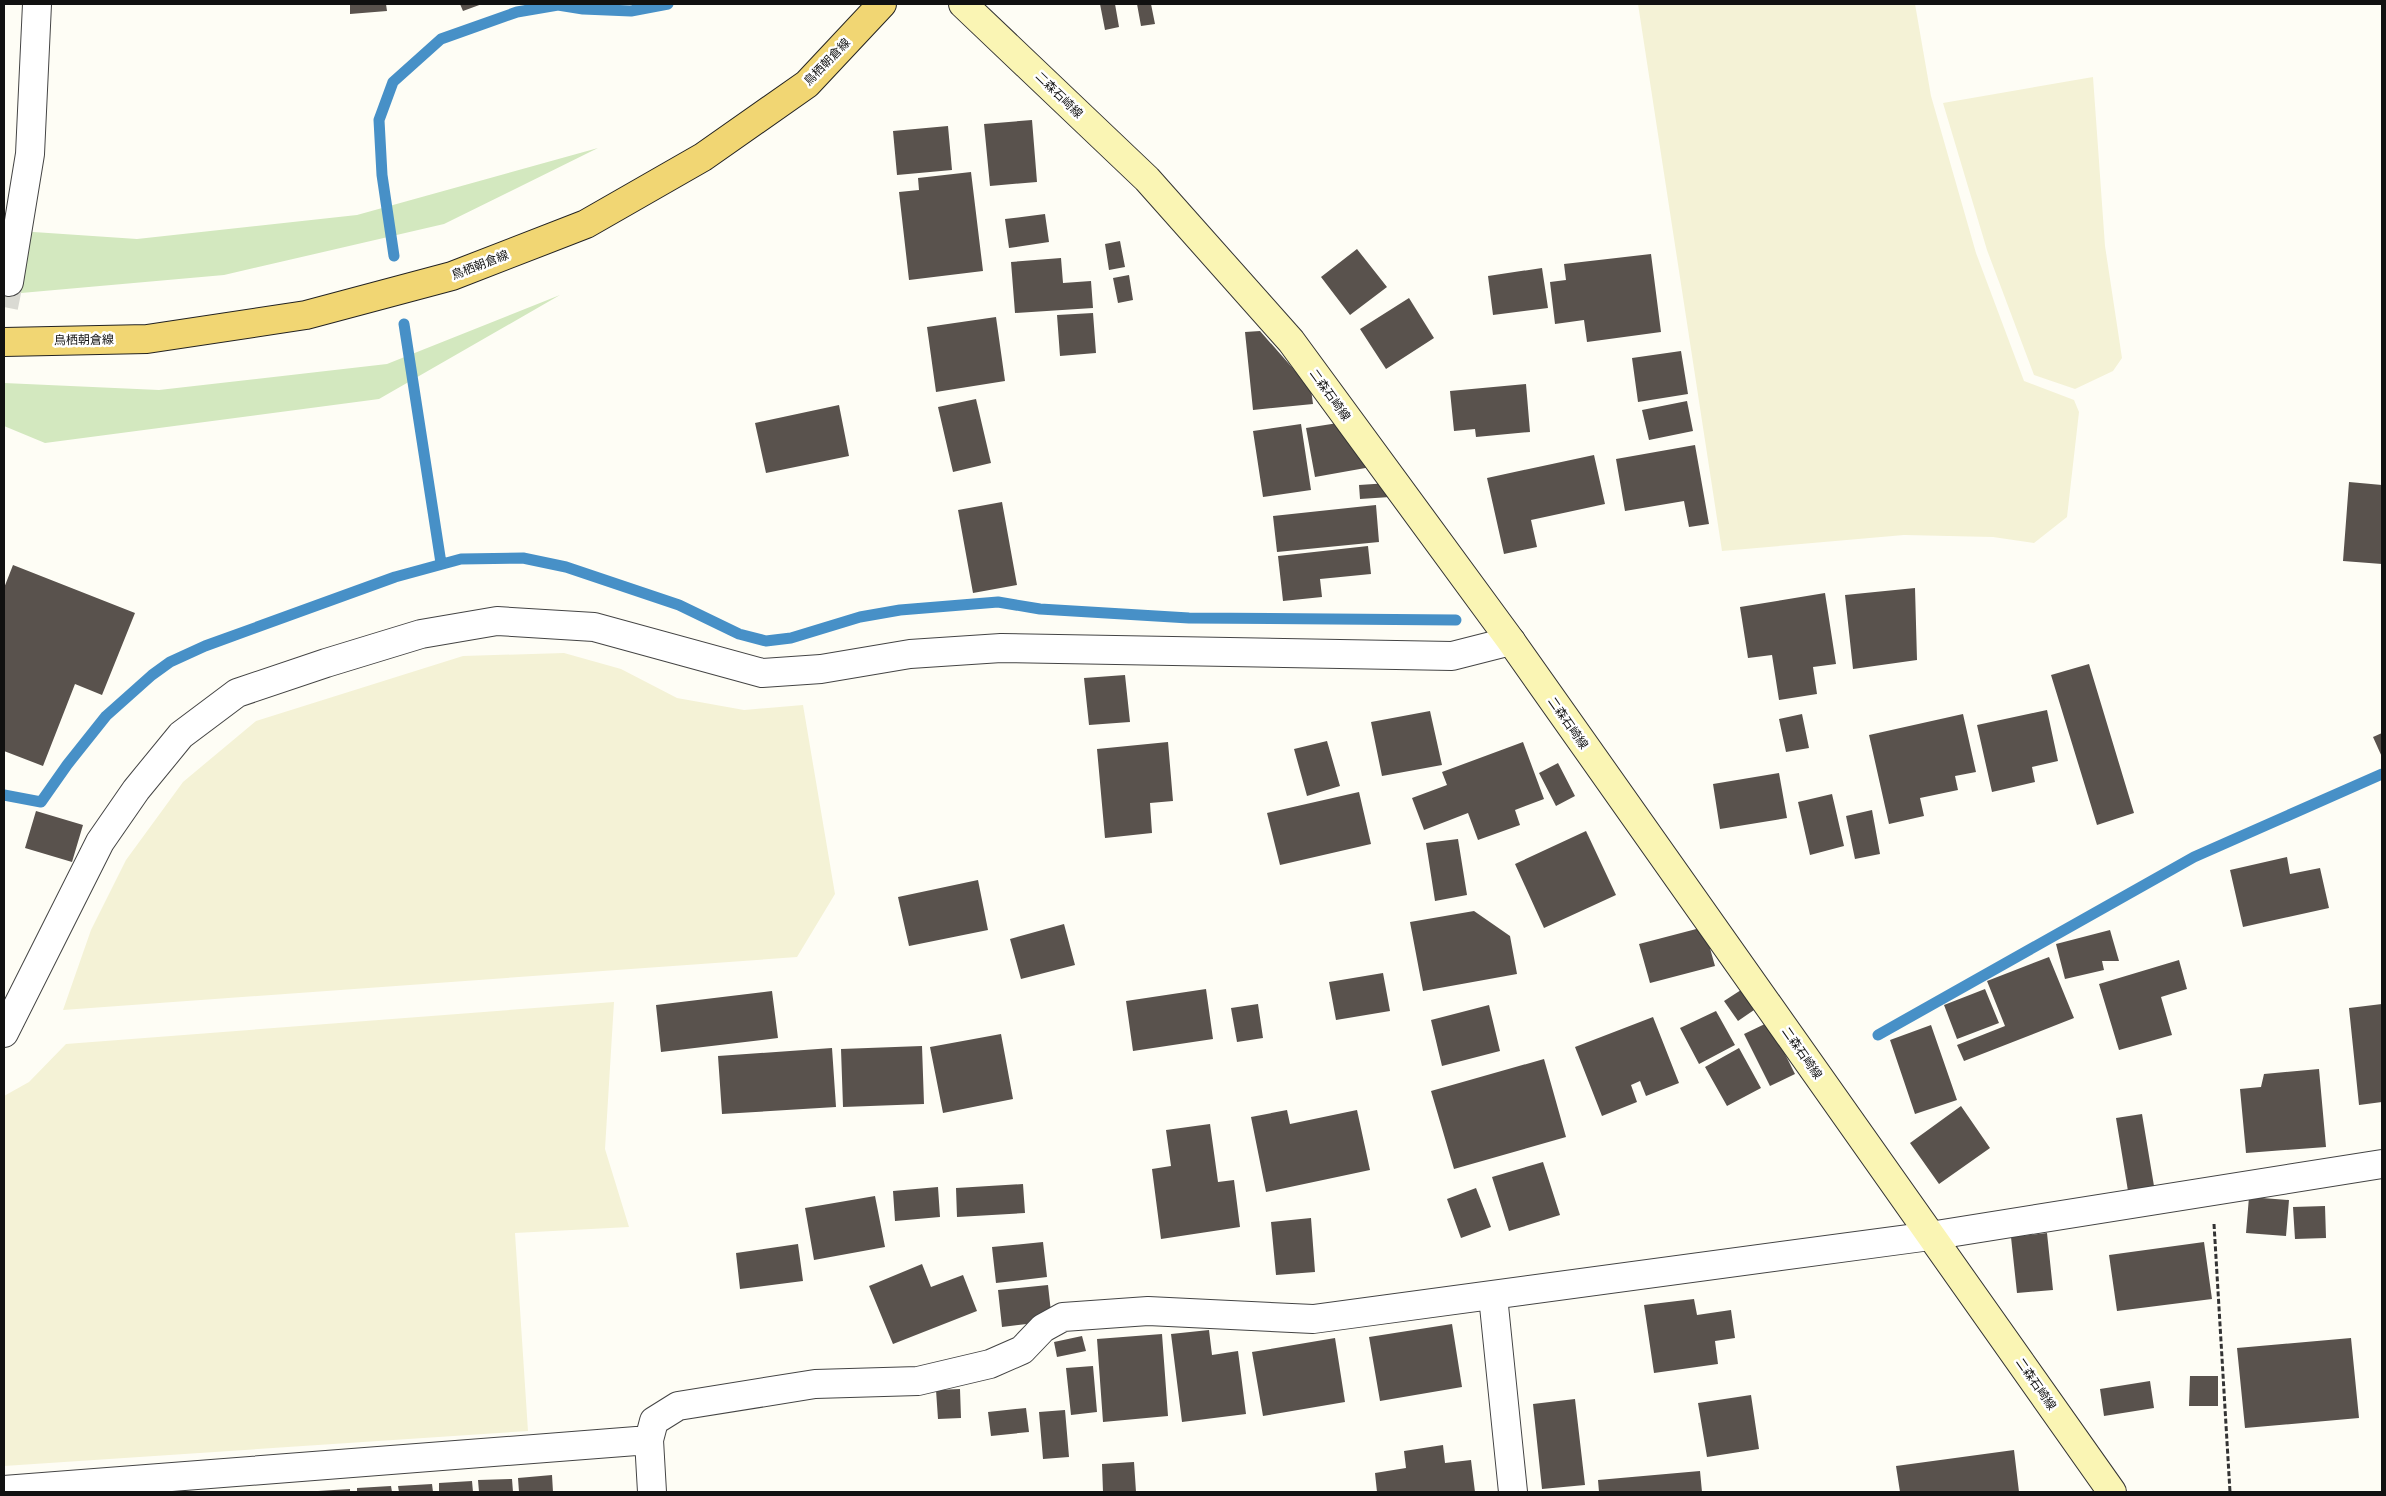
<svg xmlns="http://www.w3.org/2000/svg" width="2386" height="1496" viewBox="0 0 2386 1496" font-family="'Roboto Serif','Noto Sans JP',serif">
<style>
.farmland{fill:#f4f2d6}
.green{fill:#d3e8bf}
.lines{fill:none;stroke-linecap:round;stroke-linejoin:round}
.stream{stroke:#4790c7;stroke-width:11}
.building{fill:#59524d}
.street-tunnel{stroke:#dadad3;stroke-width:28;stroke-dasharray:28 14;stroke-linecap:butt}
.street-casing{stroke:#444;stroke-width:30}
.secondary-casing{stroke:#333;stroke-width:30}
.primary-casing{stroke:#222;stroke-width:30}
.path{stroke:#333;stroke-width:3;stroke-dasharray:5 2.5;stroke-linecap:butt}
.street{stroke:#fff;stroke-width:28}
.secondary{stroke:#faf5b4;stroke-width:28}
.primary{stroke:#f1d673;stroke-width:28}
.labels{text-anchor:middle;stroke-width:5;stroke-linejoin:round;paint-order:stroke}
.street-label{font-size:12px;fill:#111;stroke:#fff}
</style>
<rect width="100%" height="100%" fill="#fefdf5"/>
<path class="farmland" d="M1638 4H1915L1931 96 1976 253 2024 381 2074 400 2079 412 2067 517 2034 543 1993 537 1904 535 1722 551Z
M2093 77 2105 246 2122 358 2113 371 2075 389 2034 375 1987 250 1943 103Z
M564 653 621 669 677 698 744 710 803 705 835 894 797 957 63 1010 91 930 126 860 183 782 256 721 463 656Z
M614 1002 605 1149 629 1227 515 1233 528 1431 4 1466V1096L29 1082 66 1044Z"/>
<path class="green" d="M598 148 444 224 224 275 21 293 4 291V230L137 239 357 215Z
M560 295 379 399 45 443 4 426V383L159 390 387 364Z"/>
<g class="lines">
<path class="stream" d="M394 256 382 175 379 120 393 82 441 39 517 12 558 5 583 9 631 11 668 4
M404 324 441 563
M4 795 41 802 67 765 106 716 152 675 170 662 205 646 395 577 461 559 523 558 566 567 679 605 739 634 766 641 791 638 860 617 900 610 998 602 1040 609 1189 618 1456 620
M1878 1035 2194 857 2382 774"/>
</g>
<path class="building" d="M350 4H386L387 11 350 14Z
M460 4H482L463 11Z
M1100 4H1115L1119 27 1105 30Z
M1137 4H1151L1155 24 1141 26Z
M1032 120 1037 182 990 186 984 124Z
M948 126 952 170 897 175 893 131Z
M971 172 983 271 909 280 899 192 919 190 918 178Z
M1045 214 1049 242 1009 248 1005 219Z
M1120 241 1125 267 1109 270 1105 244Z
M1357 249 1387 287 1350 315 1321 277Z
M1651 254 1661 332 1587 342 1584 320 1555 324 1550 282 1566 280 1564 264Z
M1061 258 1063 283 1091 281 1093 308 1015 313 1011 262Z
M1542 268 1548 308 1493 315 1488 276Z
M1129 275 1133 300 1118 303 1113 278Z
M1409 298 1434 338 1386 369 1360 329Z
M1093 313 1096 353 1060 356 1057 315Z
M996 317 1005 381 936 392 927 327Z
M1260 331 1311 389 1313 404 1253 410 1245 332Z
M1681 351 1688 394 1638 402 1632 358Z
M1526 384 1530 432 1476 437 1475 429 1454 431 1450 391Z
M976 399 991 463 953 472 938 407Z
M1687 401 1693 431 1649 440 1642 410Z
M839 405 849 456 766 473 755 423Z
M1338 423 1371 467 1315 477 1306 428Z
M1301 424 1311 490 1263 497 1253 431Z
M1695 445 1709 524 1689 527 1684 501 1625 511 1616 459Z
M1594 455 1605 504 1531 520 1537 547 1504 554 1487 478Z
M2349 482 2382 485V564L2343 561Z
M1389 483 1390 497 1360 499 1359 485Z
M1002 502 1017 585 973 593 958 510Z
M1376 505 1379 542 1277 552 1273 516Z
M1368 546 1371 574 1320 579 1322 597 1283 601 1278 556Z
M13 565 135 613 102 695 75 684 43 766 4 751V588Z
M1915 588 1917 660 1853 669 1845 595Z
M1825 593 1836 664 1813 667 1817 694 1779 700 1772 655 1748 658 1740 607Z
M2089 664 2134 813 2097 825 2051 675Z
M1125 675 1130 722 1089 725 1084 678Z
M2047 710 2058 761 2032 767 2035 782 1992 792 1977 725Z
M1430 711 1442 765 1382 776 1371 722Z
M1802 714 1809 748 1786 752 1779 719Z
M1963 714 1976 772 1955 776 1958 790 1920 798 1924 816 1889 824 1869 735Z
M2382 733V757L2373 737Z
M1327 741 1340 786 1307 796 1294 749Z
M1168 742 1173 801 1150 803 1152 833 1105 838 1097 749Z
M1523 742 1544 799 1515 810 1520 825 1478 840 1468 813 1424 830 1412 798 1447 785 1442 772Z
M1558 763 1575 796 1556 806 1539 773Z
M1779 773 1787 818 1720 829 1713 784Z
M1359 792 1371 844 1280 865 1267 813Z
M1832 794 1844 846 1810 855 1798 802Z
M1872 810 1880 854 1855 859 1846 816Z
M36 811 83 825 72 862 25 848Z
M1586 831 1616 895 1544 928 1515 864Z
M1458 839 1467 895 1435 901 1426 843Z
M2287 857 2290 874 2320 868 2329 908 2243 927 2230 870Z
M978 880 988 930 909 946 898 897Z
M1474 911 1510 936 1517 974 1423 991 1410 922Z
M1064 924 1075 965 1021 979 1010 939Z
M1704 927 1715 966 1650 983 1639 944Z
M2110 930 2119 961H2102L2104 970 2065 979 2056 944Z
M2049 957 2074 1018 1964 1061 1957 1045 2005 1026 1987 981Z
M2179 960 2187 989 2161 997 2172 1035 2119 1050 2099 984Z
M1383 973 1390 1011 1336 1020 1329 982Z
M1206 989 1213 1039 1133 1051 1126 1001Z
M1985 989 1999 1023 1957 1039 1944 1005Z
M1741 990 1754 1010 1738 1021 1724 1001Z
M772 991 778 1038 661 1052 656 1005Z
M1258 1004 1263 1038 1237 1042 1231 1008Z
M2382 1004V1102L2359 1105 2349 1008Z
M1489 1005 1500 1051 1442 1066 1431 1020Z
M1716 1011 1735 1045 1699 1064 1680 1028Z
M1653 1017 1679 1083 1646 1096 1640 1081 1631 1085 1637 1102 1602 1116 1575 1047Z
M1769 1022 1795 1074 1770 1086 1744 1034Z
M1931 1025 1957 1100 1915 1114 1890 1040Z
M1001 1034 1013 1099 943 1113 930 1047Z
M922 1046 924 1104 843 1107 841 1049Z
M832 1048 836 1107 722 1114 718 1056Z
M1739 1048 1761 1088 1727 1106 1705 1067Z
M1544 1059 1566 1137 1454 1169 1431 1091Z
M2319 1069 2326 1147 2246 1153 2240 1089 2261 1087 2264 1074Z
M1961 1106 1990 1148 1939 1184 1910 1143Z
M1287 1110 1290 1124 1357 1110 1370 1170 1266 1192 1251 1117Z
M2142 1114 2154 1186 2128 1191 2116 1118Z
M1210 1124 1218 1182 1234 1180 1240 1227 1161 1239 1152 1169 1171 1166 1166 1130Z
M1543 1162 1560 1215 1509 1231 1492 1177Z
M1023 1184 1025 1213 957 1217 956 1188Z
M938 1187 940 1217 895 1221 893 1191Z
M1476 1188 1491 1227 1461 1238 1447 1199Z
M875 1196 885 1247 814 1260 805 1208Z
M2249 1197 2289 1200 2286 1236 2246 1233Z
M2325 1206 2326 1238 2295 1239 2293 1207Z
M1311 1218 1315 1272 1276 1275 1271 1222Z
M2047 1233 2053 1290 2017 1293 2011 1237Z
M1043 1242 1047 1277 996 1283 992 1247Z
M2204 1242 2212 1299 2117 1311 2109 1255Z
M798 1244 803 1281 740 1289 736 1253Z
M922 1264 931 1287 963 1275 977 1311 893 1344 869 1286Z
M1048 1285 1052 1321 1002 1327 998 1290Z
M1694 1299 1697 1315 1731 1310 1735 1338 1715 1341 1718 1364 1654 1373 1644 1305Z
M1452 1324 1462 1387 1380 1401 1369 1337Z
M1209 1330 1212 1355 1238 1351 1246 1414 1182 1422 1171 1334Z
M1162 1334 1168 1416 1103 1422 1097 1339Z
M1082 1336 1086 1351 1057 1357 1054 1342Z
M1335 1338 1345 1402 1263 1416 1252 1352Z
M2351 1338 2359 1418 2245 1428 2237 1348Z
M1093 1366 1097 1412 1071 1415 1066 1368Z
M2190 1376H2218V1406H2189Z
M2150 1381 2154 1408 2104 1416 2100 1389Z
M960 1389 961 1418 938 1419 936 1390Z
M1751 1395 1759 1449 1707 1457 1698 1403Z
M1575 1399 1585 1485 1542 1489 1533 1404Z
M1026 1408 1029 1432 991 1436 988 1412Z
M1065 1410 1069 1457 1043 1459 1039 1412Z
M1443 1445 1445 1463 1471 1460 1475 1492H1377L1375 1473 1406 1468 1404 1451Z
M2014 1450 2019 1492H1900L1896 1466Z
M1134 1462 1136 1492H1103L1102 1464Z
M1700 1471 1702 1492H1599L1598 1480Z
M552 1475 553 1492H519L518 1478Z
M512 1479 513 1492H479L478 1480Z
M472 1481 473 1492H439V1483Z
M432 1484 433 1492H399L398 1486Z
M391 1486 392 1492H357V1488Z
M350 1489V1492H318V1491Z"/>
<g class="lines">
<path class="street-tunnel" d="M4 307 9 282"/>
<defs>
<path id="street" d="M9 282 30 154 37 4
M4 1033 100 842 136 790 181 735 237 693 326 663 421 634 497 621 594 627 762 673 821 669 910 654 1001 648 1452 656 1511 641
M1493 1296 1513 1492
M4 1490 649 1440
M652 1492 649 1440 654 1421 678 1406 815 1384 918 1381 990 1364 1022 1350 1043 1328 1063 1317 1148 1311 1313 1319 1930 1236 2382 1164"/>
<path id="secondary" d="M963 4 1147 179 1291 341 1511 641 2112 1492"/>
<path id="primary" d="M4 342 147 339 306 315 452 276 586 224 703 157 807 84 882 4"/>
</defs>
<use href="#street" class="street-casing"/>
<use href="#secondary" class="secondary-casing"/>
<use href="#primary" class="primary-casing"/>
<path class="path" d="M2214 1224 2230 1492"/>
<use href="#street" class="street"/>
<use href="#secondary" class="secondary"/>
<use href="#primary" class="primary"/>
</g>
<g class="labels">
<g class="street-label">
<text transform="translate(827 62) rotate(-46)" y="4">鳥栖朝倉線</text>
<text transform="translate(1059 95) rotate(44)" y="4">二森石崎線</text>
<text transform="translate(480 265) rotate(-21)" y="4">鳥栖朝倉線</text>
<text transform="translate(84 340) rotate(-1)" y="4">鳥栖朝倉線</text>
<text transform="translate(1330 395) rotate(54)" y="4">二森石崎線</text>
<text transform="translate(1568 723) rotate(55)" y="4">二森石崎線</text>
<text transform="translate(1802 1053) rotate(55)" y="4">二森石崎線</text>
<text transform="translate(2036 1384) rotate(55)" y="4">二森石崎線</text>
</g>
</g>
<rect width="2386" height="1496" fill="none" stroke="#111111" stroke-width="10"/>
</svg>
